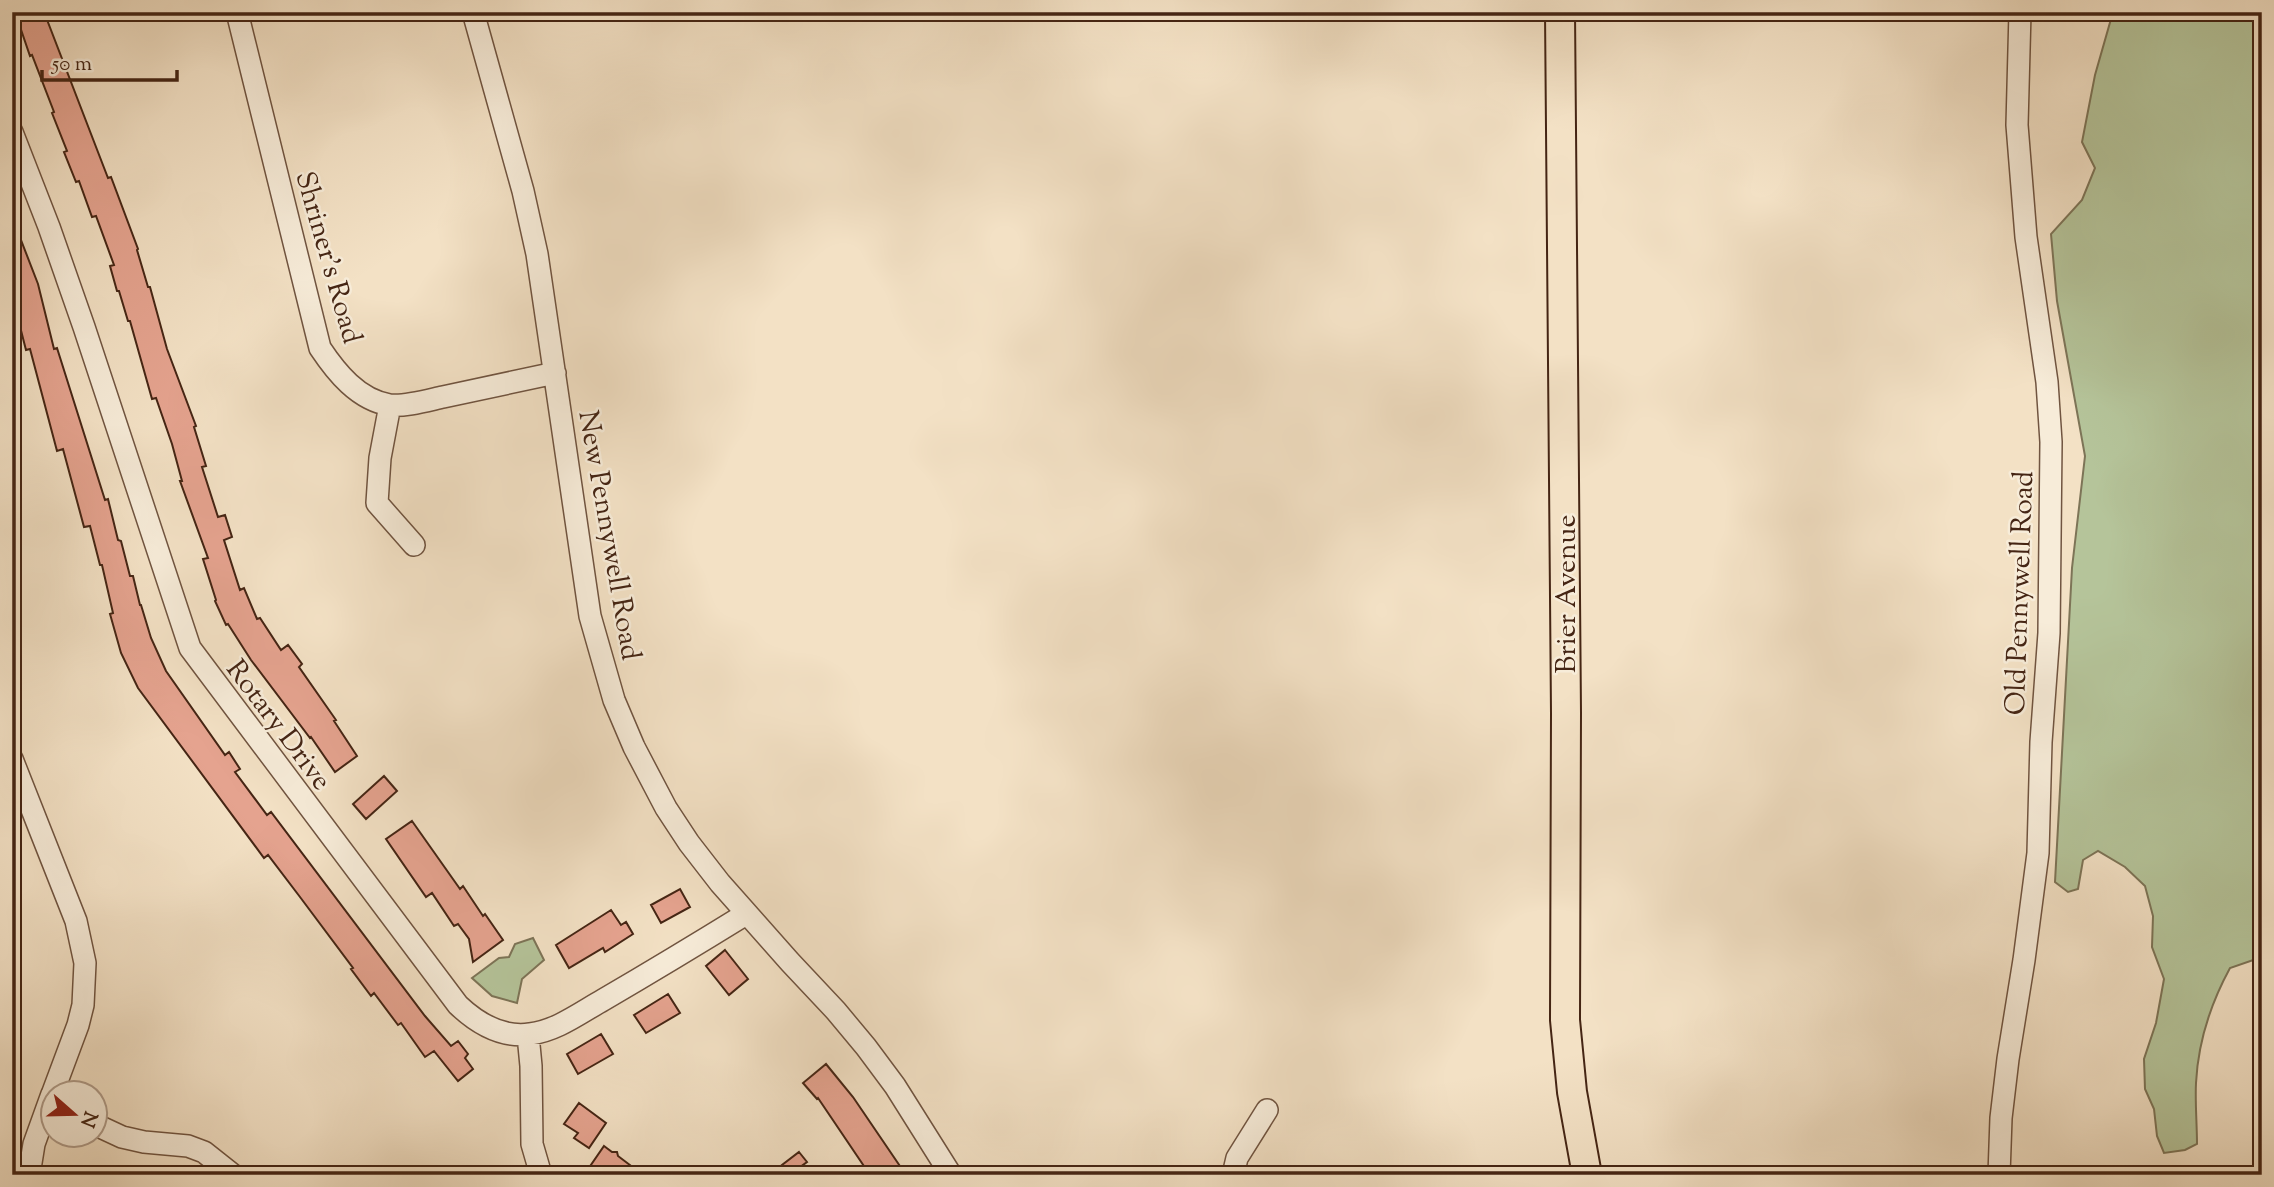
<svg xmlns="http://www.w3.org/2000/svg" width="2274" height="1187" viewBox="0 0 2274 1187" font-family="'Sorts Mill Goudy',serif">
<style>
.green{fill:#b5c49a;stroke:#7d7457;stroke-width:2}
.building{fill:#e5a38f;stroke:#452514;stroke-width:2}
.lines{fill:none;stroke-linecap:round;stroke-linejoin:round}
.minor-casing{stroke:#705440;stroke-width:24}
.major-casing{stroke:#452514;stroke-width:32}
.minor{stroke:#f7ecd9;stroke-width:21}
.major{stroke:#f3e1c5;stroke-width:28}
.labels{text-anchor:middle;stroke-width:5;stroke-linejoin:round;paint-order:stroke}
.street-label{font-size:28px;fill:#452514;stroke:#f7ecd9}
</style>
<rect width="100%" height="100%" fill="#f3e1c5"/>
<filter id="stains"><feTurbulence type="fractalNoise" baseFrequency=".00286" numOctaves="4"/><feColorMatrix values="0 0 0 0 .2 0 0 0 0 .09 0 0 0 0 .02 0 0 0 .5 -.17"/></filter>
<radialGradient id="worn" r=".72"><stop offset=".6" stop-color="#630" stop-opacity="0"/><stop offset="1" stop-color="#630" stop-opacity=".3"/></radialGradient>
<path class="green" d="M2113 12H2262V957L2230 968C2211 1003 2198 1043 2196 1083 2195 1103 2197 1124 2197 1144L2185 1150 2164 1153 2157 1136 2154 1109 2145 1089 2144 1059 2156 1023 2164 979 2152 947 2153 916 2145 886 2125 867 2098 851 2083 860 2078 889 2068 892 2055 882 2072 568 2085 456 2057 301 2051 234 2082 200 2095 168 2082 142 2095 75Z
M533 938 544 960 522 979 517 1003 492 996 472 978 499 958 509 957 515 944Z"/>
<path class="building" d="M15 12H44L108 178 111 177 138 249 137 250 148 287H150L167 349 196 426 194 427 206 466 202 467 218 517 225 515 232 537 224 540 240 590 244 588 257 619 260 618 281 650 288 645 302 664 299 667 336 720 334 721 357 756 335 772 311 737 310 738 251 660 228 624 226 625 215 601 216 600 203 559 208 558 180 481H182L172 444 156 398 152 399 130 321H128L119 291H117L110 266 114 265 96 216 92 217 79 181 76 182 64 152 67 151 52 113 54 112 32 55 30 56Z
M12 222H14L38 284 54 349 57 348 105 500 108 499 118 540 121 541 130 576H133L140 605H141L151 638 166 671 225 755 229 752 240 769 235 772 267 815 271 812 425 1016 451 1046 458 1041 468 1054 465 1058 473 1069 458 1081 434 1051 425 1057 401 1023 398 1025 374 993 371 996 351 969 353 968 300 897 268 855 264 858 138 688 121 653 110 614 113 613 102 565H100L90 526 84 527 63 449 57 451 30 349 26 350 14 303 12 304Z
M384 776 397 791 366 819 353 804Z
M412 821 460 889 463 886 483 916 485 914 503 940 473 962 469 939 458 924 454 926 432 893 426 897 386 839Z
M680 889 690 907 661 923 651 905Z
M611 910 621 925 626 922 633 934 605 952 603 948 569 968 556 945Z
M725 950 748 979 729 995 706 966Z
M668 994 680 1013 646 1033 634 1015Z
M601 1034 613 1054 578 1074 567 1054Z
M826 1064 853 1097 906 1175H870L818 1098 817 1099 803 1083Z
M579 1103 606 1123 589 1148 574 1138 578 1133 564 1124Z
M604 1146 612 1152H617L618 1156 643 1175H584Z
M799 1152 807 1162 789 1175 782 1165Z"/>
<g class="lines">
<defs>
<path id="minor" d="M237 12 320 348C336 372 358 400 390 405 404 407 429 400 443 397 481 389 518 381 555 373
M473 12 523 191 537 254 590 616 614 700 634 747 666 808 689 843 720 883 790 962 836 1011 866 1047 895 1086 951 1175
M12 132 49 227 84 327 190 648 458 1005C477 1023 502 1038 530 1034 556 1031 580 1013 603 1000 651 972 699 943 746 914
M390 405 380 458 377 503 414 545
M12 759 76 921 85 963 83 1005 78 1025 53 1092
M528 1035 531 1066 532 1144 541 1175
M94 1124 122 1137 144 1142 188 1146 204 1152 233 1175
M29 1175 34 1144 52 1094
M1233 1175 1237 1158 1267 1110
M1999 1175 2001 1118 2008 1059 2024 960 2038 853 2041 742 2049 633 2051 442 2047 382 2026 237 2017 125 2020 12"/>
<path id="major" d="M1560 12 1566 713 1565 1020 1572 1092 1587 1175"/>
</defs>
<use href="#minor" class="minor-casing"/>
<use href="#major" class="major-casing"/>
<use href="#minor" class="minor"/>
<use href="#major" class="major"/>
</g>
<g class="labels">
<g class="street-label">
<text transform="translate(330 257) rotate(74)" y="10">Shriner's Road</text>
<text transform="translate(611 535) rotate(80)" y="10">New Pennywell Road</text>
<text transform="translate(2018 593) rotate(-88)" y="10">Old Pennywell Road</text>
<text transform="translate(1565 594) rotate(-90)" y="10">Brier Avenue</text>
<text transform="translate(280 724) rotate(53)" y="10">Rotary Drive</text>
</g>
</g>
<rect width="2274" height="1187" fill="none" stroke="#f3e1c5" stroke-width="42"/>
<rect x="14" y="14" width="2246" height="1159" fill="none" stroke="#452514" stroke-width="3.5"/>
<rect x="21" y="21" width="2232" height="1145" fill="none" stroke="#452514" stroke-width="2"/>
<g transform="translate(74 1114) rotate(110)"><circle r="33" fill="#f7ecd9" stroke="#b09c8a" stroke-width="2"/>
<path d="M0-5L12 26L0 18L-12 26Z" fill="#8f2418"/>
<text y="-10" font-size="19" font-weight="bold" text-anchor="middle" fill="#452514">N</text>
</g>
<path d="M42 70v10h135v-10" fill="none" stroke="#452514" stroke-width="3.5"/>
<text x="52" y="70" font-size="21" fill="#452514" stroke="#f7ecd9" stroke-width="5" paint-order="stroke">50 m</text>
<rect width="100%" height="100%" filter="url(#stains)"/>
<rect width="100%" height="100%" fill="url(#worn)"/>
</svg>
